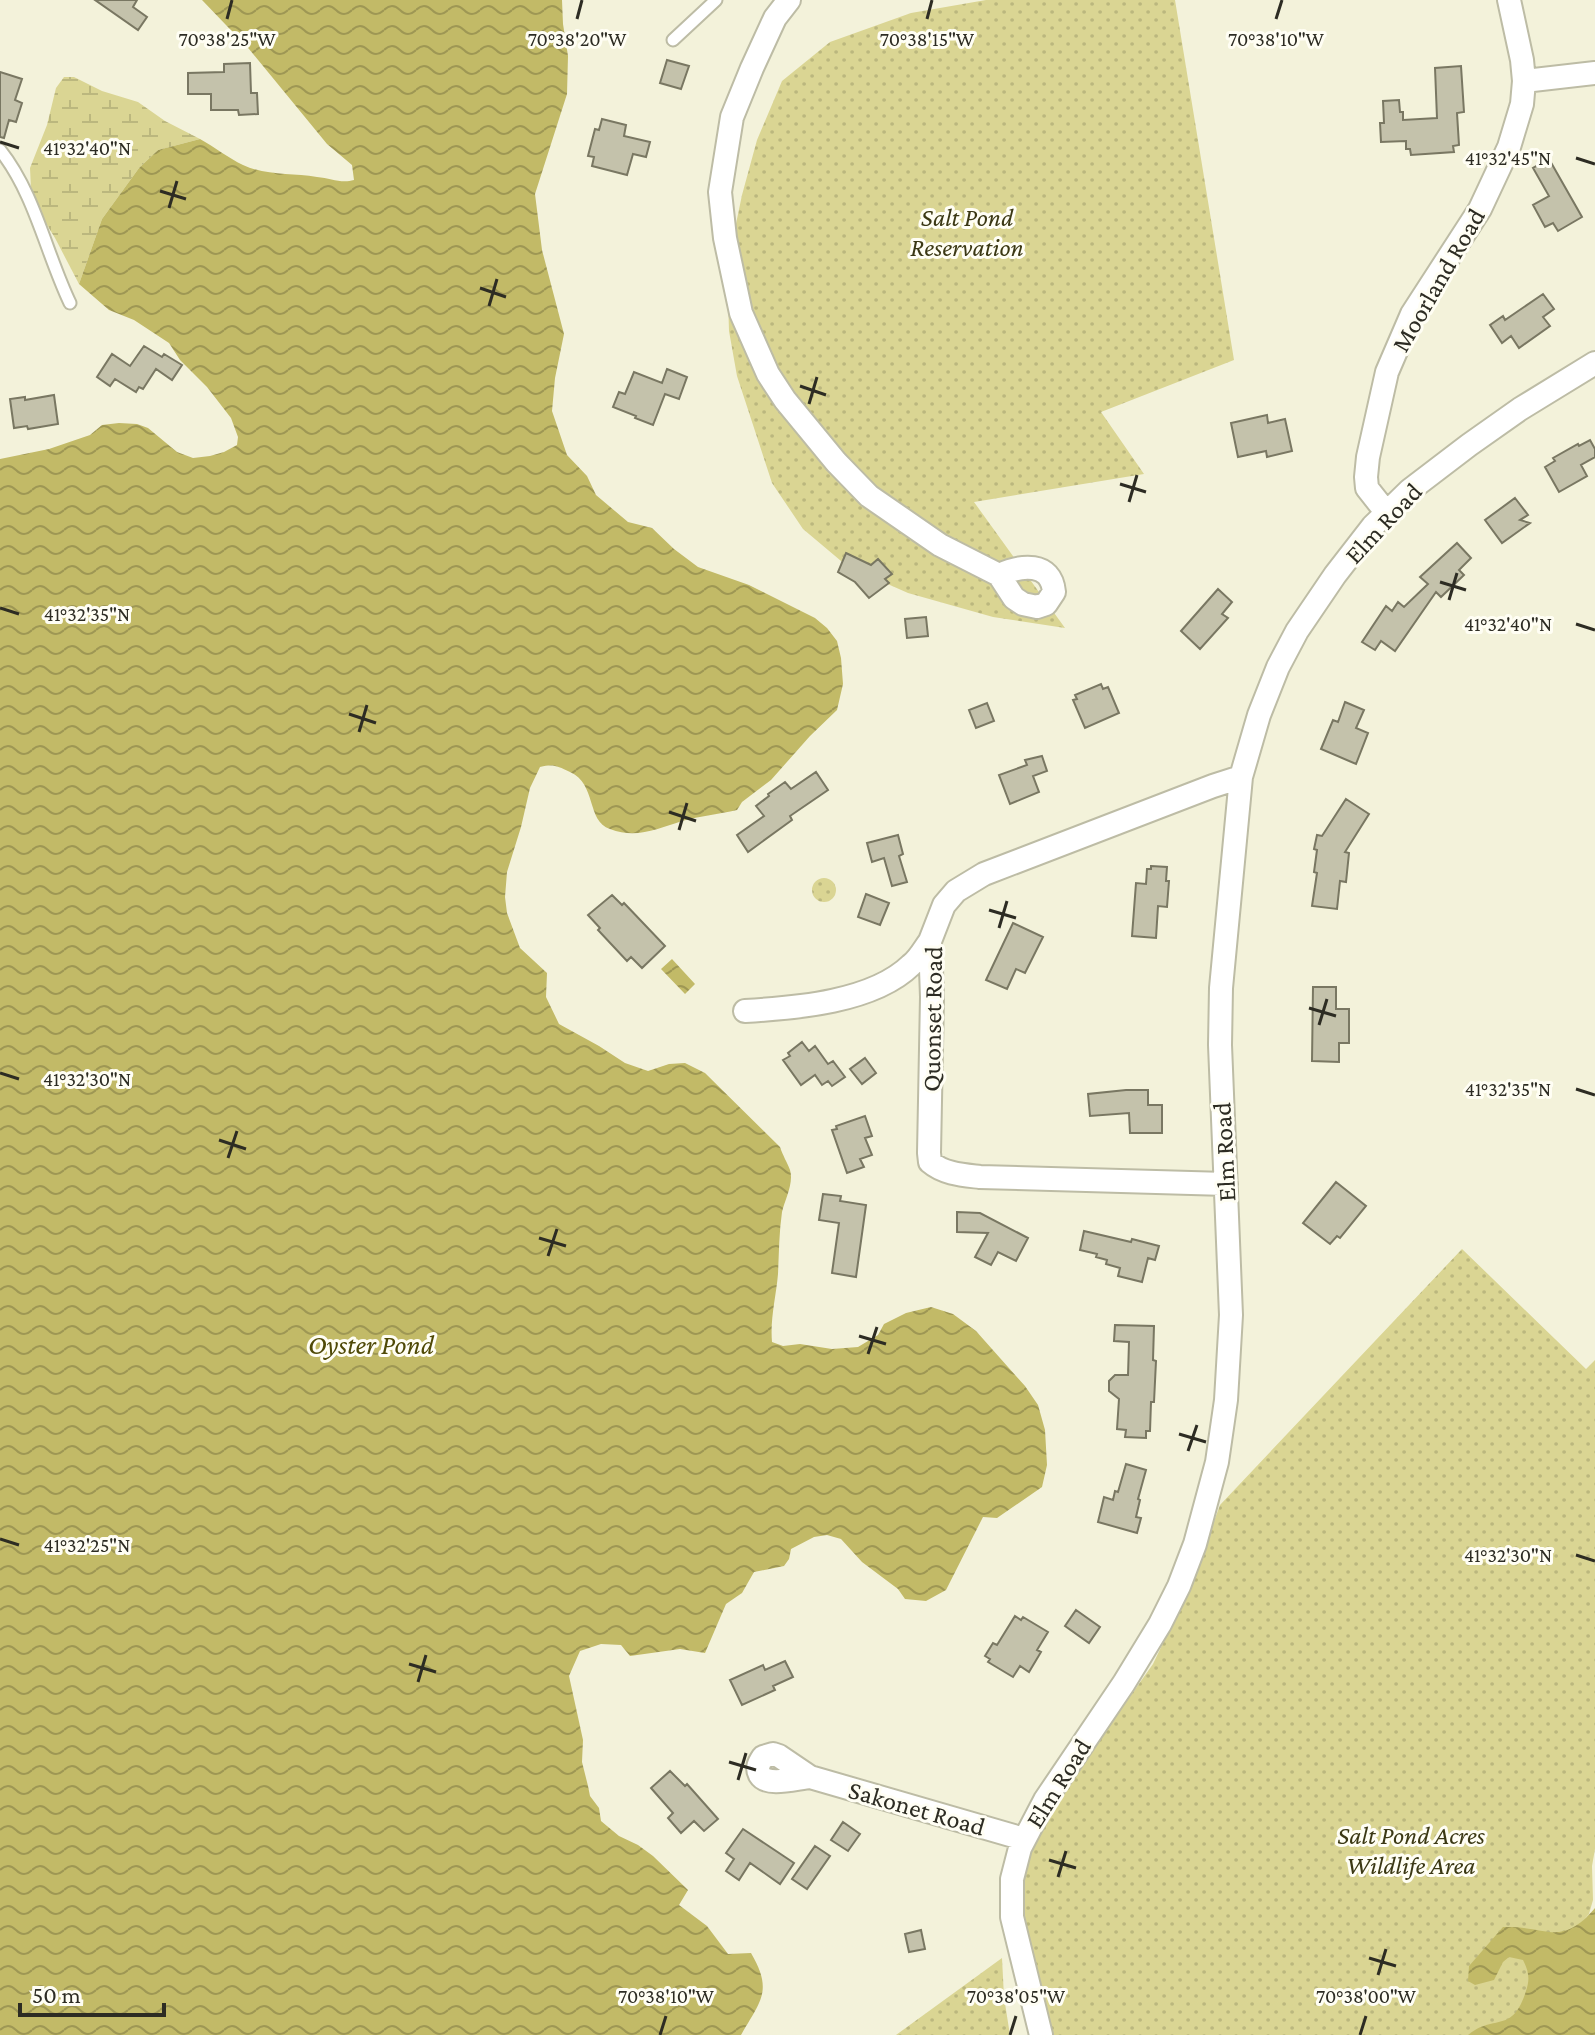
<svg xmlns="http://www.w3.org/2000/svg" width="1595" height="2035" viewBox="0 0 1595 2035" font-family="'Crimson Pro',serif">
<style>
.wetland{fill:url(#wetland-marsh)}
.park{fill:url(#park-dots)}
.water{fill:url(#water-waves)}
.building{fill:#c4c2ab;stroke:#797762;stroke-width:2}
.lines{fill:none;stroke-linecap:round;stroke-linejoin:round}
.lane-casing{stroke:#bdbca5;stroke-width:15}
.street-casing{stroke:#bdbca5;stroke-width:26}
.lane{stroke:#fff;stroke-width:11}
.street{stroke:#fff;stroke-width:22}
.ticks{fill:none;stroke:#2d2c23;stroke-width:3}
.labels{text-anchor:middle;stroke-width:6;stroke-linejoin:round;paint-order:stroke}
.park-label{font-size:26px;font-style:italic;fill:#3b3814;stroke:#fffef4}
.street-label{font-size:26px;fill:#2d2c23;stroke:#fffef4}
.water-label{font-size:28px;font-style:italic;fill:#4f4906;stroke:#fffef4}
.ticks-label{font-size:20px;text-anchor:middle;fill:#2d2c23;stroke:#fffef4;stroke-width:6;stroke-linejoin:round;paint-order:stroke}
</style>
<defs>
<pattern id="wetland-marsh" width="20" height="14" patternUnits="userSpaceOnUse" patternTransform="scale(2)"><rect width="20" height="14" fill="#dad593"/><path d="M1 5h8M5 5V1M11 12h8M15 12V8" fill="none" stroke="#bbb77e"/></pattern>
<pattern id="park-dots" width="8" height="8" patternUnits="userSpaceOnUse" patternTransform="scale(2)"><rect width="8" height="8" fill="#dad593"/><path d="M2 2h.1M6 6h.1" fill="none" stroke="#bbb77e" stroke-width="1.8" stroke-linecap="round"/></pattern>
<pattern id="water-waves" width="16" height="10" patternUnits="userSpaceOnUse" patternTransform="scale(2)"><rect width="16" height="10" fill="#c2ba67"/><path d="M0 5q4-4 8 0t8 0" fill="none" stroke="#9e9754"/></pattern>
</defs>
<rect width="100%" height="100%" fill="#f3f2da"/>
<path class="wetland" d="M64 77H74L102 91 138 102 165 121 200 139 158 150 139 168 102 219 79 284 55 238 36 207 31 189 30 168 47 125 56 88Z"/>
<path class="park" d="M986 0H1175L1234 360 1101 412 1144 474 974 502 1065 628 993 617 908 593 847 566 803 529 772 483 737 376 729 331 727 267 742 195 757 140 782 81 830 42 911 13Z
M812 890a12 12 0 1 1 24 0a12 12 0 1 1-24 0Z
M1462 1249 1586 1369 1595 1360V1849L1592 1866 1593 1900 1589 1914 1575 1930 1515 2017 1495 2035H1044L1016 1930V1871L1030 1838 1153 1664 1190 1586 1220 1505Z
M1002 1958 1004 1997 1010 2035H896Z"/>
<path class="water" d="M202 0H562L563 24 568 56 567 94 535 194 542 250 564 334 555 378 552 411 567 455 587 476 596 495 628 522 652 528 674 549 698 567 749 585 815 618 827 628 837 641 841 658 843 684 837 710 810 736 771 780 742 802 737 810C719 814 700 816 682 821 657 829 636 839 610 829 586 821 597 784 570 772 557 766 554 764 540 767L530 788 521 827 507 872 505 897 507 913 520 948 547 973 546 997 559 1024 599 1046 625 1063 648 1071 669 1064 685 1063 705 1073 780 1147C783 1156 787 1162 790 1170 794 1183 785 1199 782 1212 779 1233 779 1253 778 1274 776 1297 770 1319 772 1342L783 1346 800 1344 832 1349 858 1347 878 1335 884 1324 906 1313 931 1307 953 1314 976 1331 1025 1386 1038 1405 1045 1430 1047 1465 1042 1487 997 1518 983 1517 946 1590 926 1601 905 1599 898 1589 862 1562 841 1539 827 1535 814 1537 791 1549 789 1559 784 1566 754 1572 742 1593 726 1604 705 1653 680 1649 630 1656 621 1645 601 1644 580 1651 569 1676 583 1740 582 1762 588 1786 590 1796 599 1808 601 1821 619 1836 638 1845 653 1856 688 1890 679 1905 707 1926 728 1954 751 1953C773 1991 761 2000 741 2035H0V459L49 449 90 435 102 425 119 423 137 424 148 428 177 452 193 458 210 456 224 452 237 445 238 437 231 418 207 387 180 360 169 343 134 320 109 310 79 284 102 219 139 168 158 150 200 139C215 147 228 158 243 165 267 176 292 173 317 177 331 178 341 184 354 180L352 165 327 144 249 49Z
M672 959 695 984 685 994 661 969Z
M1595 1908V2035H1468C1495 2013 1512 2035 1526 1991 1530 1979 1529 1972 1523 1960L1509 1957 1503 1962 1494 1980 1475 1985 1468 1981 1469 1966 1503 1927C1547 1925 1560 1949 1595 1908Z"/>
<path class="building" d="M95 0H137L133 7 147 17 138 30Z
M667 60 689 66 681 89 660 83Z
M250 63 251 93H257L258 114 239 115 238 110H211V94H188V73L224 72V64Z
M1461 66 1464 112 1457 113 1459 145 1453 146 1454 152 1411 155 1410 149H1406V141L1381 142 1380 123H1384L1383 101 1399 100 1400 112H1403V120L1437 118 1435 68Z
M0 72 22 79 15 100 22 103 16 122 9 120 4 138 0 137Z
M602 119 626 125 624 136 650 142 646 157 633 154 627 175 592 166 594 157 588 156 595 129 599 130Z
M1549 159 1582 217 1558 231 1553 223 1545 227 1533 205 1549 196 1533 168Z
M1543 294 1554 309 1543 317 1550 326 1519 348 1511 336 1502 343 1490 325 1503 316 1505 320Z
M144 346 162 357 164 354 182 365 172 380 156 369 143 389 139 387 136 392 115 379 110 386 97 377 112 354 130 366Z
M667 369 687 377 679 399 665 394 653 425 635 418 636 416 613 407 619 392 625 394 634 372 662 383Z
M54 395 58 424 28 429 27 426 14 428 10 399 25 397V400Z
M1267 415 1268 423 1285 419 1292 451 1267 457 1266 451 1238 457 1231 423Z
M1590 440 1595 449V457L1581 465 1587 476 1559 492 1545 467 1555 461 1553 458 1578 444 1579 446Z
M1515 498 1528 515 1520 520 1530 523 1502 543 1485 520Z
M1457 543 1471 558 1459 570 1464 575 1441 597 1436 592 1395 651 1381 641 1375 650 1362 642 1386 606 1392 611 1398 602 1404 607 1428 584 1420 577Z
M846 553 871 565 878 559 892 574 885 579 889 583 869 598 855 582 838 572Z
M1218 589 1232 602 1222 614 1228 618 1200 649 1181 631Z
M926 617 928 636 907 638 905 619Z
M1101 684 1103 689 1108 687 1119 713 1085 728 1073 700 1077 699 1075 695Z
M1345 702 1364 710 1356 728 1368 733 1356 764 1321 749 1333 720 1338 722Z
M987 703 994 721 976 728 969 710Z
M1042 756 1047 771 1033 776 1039 792 1010 804 999 775 1027 765 1025 760Z
M816 772 828 790 790 816 792 820 748 852 737 835 764 816 756 806 769 796 768 794 785 782 791 789Z
M1346 799 1369 814 1345 852 1349 853 1346 882 1340 881 1337 909 1312 906 1317 873 1314 872 1317 850 1314 849 1317 835 1322 836Z
M898 835 903 854 899 856 907 882 892 886 884 858 872 862 867 843Z
M1151 866 1167 867 1166 881H1169L1167 907 1158 906 1156 938 1132 936 1136 883 1146 884 1147 869H1151Z
M866 894 889 903 880 925 858 917Z
M612 895 622 905 624 903 665 946 642 968 631 957 627 961 598 930 600 928 588 915Z
M1013 923 1043 937 1025 973 1016 969 1007 989 986 980Z
M1313 987H1336V1009H1349V1043H1339V1062L1312 1061Z
M802 1042 809 1051 815 1046 828 1064 833 1061 845 1077 832 1086 828 1081 822 1085 815 1075 801 1085 783 1060 790 1056 788 1053Z
M865 1058 876 1073 862 1084 850 1069Z
M1126 1090H1148V1105H1162V1133H1130L1129 1113 1090 1116 1088 1094Z
M865 1116 872 1136 865 1138 872 1155 860 1159 864 1167 847 1173 832 1130 837 1129 836 1126Z
M1336 1182 1366 1206 1340 1238 1337 1236 1330 1244 1303 1223Z
M823 1194 841 1196 840 1201 866 1205 856 1277 832 1273 839 1223 819 1220Z
M957 1212 980 1213 1028 1238 1016 1261 998 1252 991 1265 975 1257 988 1233 957 1232Z
M1084 1231 1131 1242 1132 1239 1159 1246 1155 1260 1148 1258 1142 1282 1118 1276 1120 1268 1106 1264 1107 1260 1096 1257 1097 1254 1080 1250Z
M1115 1325 1154 1326 1153 1360 1156 1361 1154 1402H1151L1150 1431H1146V1438L1125 1437 1126 1430 1117 1429 1119 1399 1109 1391V1381L1115 1375H1128L1129 1342 1114 1341Z
M1126 1464 1146 1470 1138 1499 1140 1500 1136 1517 1141 1518 1137 1533 1098 1522 1104 1497 1113 1500 1115 1491 1118 1492Z
M1076 1610 1100 1627 1089 1643 1065 1626Z
M1015 1616 1021 1620 1023 1617 1048 1632 1037 1650 1041 1652 1029 1672 1020 1666 1013 1677 988 1662 990 1659 985 1656 993 1643 997 1645Z
M785 1661 793 1677 773 1686 775 1690 742 1705 730 1680 763 1665 765 1670Z
M670 1771 685 1786 687 1784 718 1819 704 1831 694 1821 681 1833 668 1818 673 1813 651 1788Z
M843 1822 860 1834 848 1851 831 1840Z
M743 1829 794 1863 780 1884 750 1863 739 1880 726 1871 734 1859 726 1853Z
M815 1846 830 1856 807 1889 792 1879Z
M921 1930 925 1949 909 1952 905 1934Z"/>
<g class="lines">
<defs>
<path id="lane" d="M673 40 716 0
M0 150C35 194 46 253 70 303"/>
<path id="street" d="M789 0 775 18 752 68 732 117 720 192 725 238 741 313 768 374 785 400 836 462 869 496 940 545 999 575 1014 598 1023 604 1037 607 1046 604 1054 592C1051 561 1021 565 999 575
M1524 81 1595 73
M1386 512 1367 488 1366 477 1368 457 1387 372 1412 314 1480 209 1509 147 1522 104 1524 81 1522 60 1509 0
M745 1011C796 1008 873 1002 911 965 919 959 924 949 930 941
M1226 1184 980 1177C963 1175 944 1174 930 1162L929 1153 932 997 930 941 944 905 956 891 984 874 1213 786 1241 777
M773 1754 779 1756 810 1777C797 1778 767 1787 760 1775 756 1768 759 1763 763 1757Z
M810 1777 1024 1839
M1041 2035 1012 1917V1879L1020 1848 1045 1800 1124 1683 1160 1624 1179 1586 1195 1544 1217 1462 1226 1400 1231 1315 1220 1045 1221 988 1241 777 1259 715 1278 667 1297 631 1335 575 1373 526 1410 490 1469 445 1520 409 1595 363"/>
</defs>
<use href="#lane" class="lane-casing"/>
<use href="#street" class="street-casing"/>
<use href="#lane" class="lane"/>
<use href="#street" class="street"/>
</g>
<path class="ticks" d="M227 19 232 0M577 19 582 0M927 19 932 0M1276 19 1282 0M0 142 19 148M1576 158 1595 164M160 191 186 199M169 208 177 181M480 288 506 297M489 306 497 279M800 386 826 395M809 404 817 377M1120 484 1146 492M1129 502 1137 475M1440 582 1466 590M1449 600 1457 573M0 608 19 614M1576 624 1595 630M349 714 376 723M359 732 367 705M669 812 696 821M679 830 687 803M989 910 1016 918M999 928 1007 901M1309 1008 1336 1016M1319 1025 1327 999M0 1073 19 1079M1576 1089 1595 1095M219 1140 246 1149M228 1158 237 1131M539 1238 566 1246M548 1256 557 1229M859 1336 886 1344M868 1354 877 1327M1179 1434 1206 1442M1188 1451 1197 1425M0 1539 19 1545M1576 1555 1595 1561M409 1664 436 1672M418 1682 426 1655M729 1762 756 1770M738 1780 746 1753M1049 1860 1076 1868M1058 1877 1066 1851M1369 1958 1396 1966M1378 1975 1386 1949M660 2035 666 2016M1010 2035 1016 2016M1360 2035 1366 2016"/>
<g class="labels">
<g class="park-label">
<text x="967" y="226">Salt Pond<tspan x="967" dy="30">Reservation</tspan></text>
<text x="1411" y="1844">Salt Pond Acres<tspan x="1411" dy="30">Wildlife Area</tspan></text>
</g>
<g class="street-label">
<text transform="translate(1438 280) rotate(-60)" y="9">Moorland Road</text>
<text transform="translate(1383 523) rotate(-47)" y="9">Elm Road</text>
<text transform="translate(932 1019) rotate(-89)" y="9">Quonset Road</text>
<text transform="translate(1224 1152) rotate(-93)" y="9">Elm Road</text>
<text transform="translate(1058 1783) rotate(-58)" y="9">Elm Road</text>
<text transform="translate(917 1808) rotate(16)" y="9">Sakonet Road</text>
</g>
<g class="water-label">
<text x="371" y="1354">Oyster Pond</text>
</g>
</g>
<g class="ticks-label">
<text x="227" y="46">70°38'25"W</text>
<text x="577" y="46">70°38'20"W</text>
<text x="927" y="46">70°38'15"W</text>
<text x="1276" y="46">70°38'10"W</text>
<text x="87" y="155">41°32'40"N</text>
<text x="1508" y="165">41°32'45"N</text>
<text x="87" y="621">41°32'35"N</text>
<text x="1508" y="631">41°32'40"N</text>
<text x="87" y="1086">41°32'30"N</text>
<text x="1508" y="1096">41°32'35"N</text>
<text x="87" y="1552">41°32'25"N</text>
<text x="1508" y="1562">41°32'30"N</text>
<text x="666" y="2003">70°38'10"W</text>
<text x="1016" y="2003">70°38'05"W</text>
<text x="1366" y="2003">70°38'00"W</text>
</g>
<path d="M20 2003v12h144v-12" fill="none" stroke="#2d2c23" stroke-width="4"/>
<text x="32" y="2003" font-size="24" fill="#2d2c23" stroke="#fffef4" stroke-width="6" paint-order="stroke">50 m</text>
</svg>
